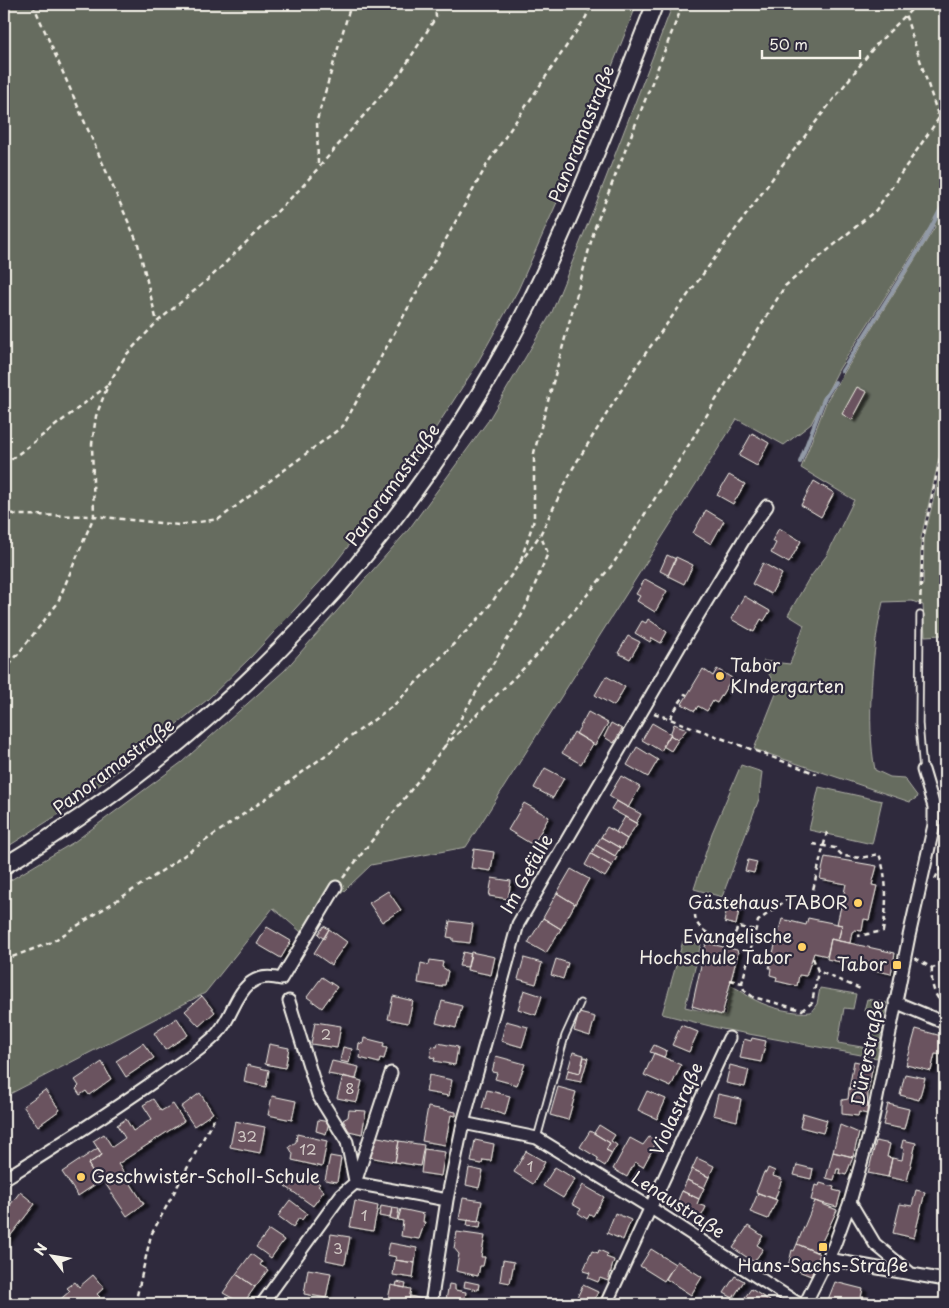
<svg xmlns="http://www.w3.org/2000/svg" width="949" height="1308" viewBox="0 0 949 1308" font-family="'Playpen Sans',sans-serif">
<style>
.green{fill:#666c5f;stroke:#adaea4}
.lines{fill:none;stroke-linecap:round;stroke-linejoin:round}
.stream{stroke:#929aa6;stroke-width:4}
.building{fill:#6b535e;stroke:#f4f1e8;filter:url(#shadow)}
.service-casing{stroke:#f4f1e8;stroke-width:9}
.minor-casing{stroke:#f4f1e8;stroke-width:15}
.secondary-casing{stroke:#f4f1e8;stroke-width:19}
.path{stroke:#f4f1e8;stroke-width:2.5;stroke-dasharray:5 4;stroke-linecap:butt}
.service{stroke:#2f2a3d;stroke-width:5.5}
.minor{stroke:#2f2a3d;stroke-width:11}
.secondary{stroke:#2f2a3d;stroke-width:15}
.poi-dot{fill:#ffd166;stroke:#2f2a3d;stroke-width:2}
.labels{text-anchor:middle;stroke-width:4.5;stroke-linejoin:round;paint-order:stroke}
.number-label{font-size:15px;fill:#d2cac6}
.street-label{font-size:18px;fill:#f4f1e8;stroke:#2f2a3d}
.poi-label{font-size:18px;fill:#f4f1e8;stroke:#2f2a3d;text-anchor:end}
</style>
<defs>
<filter id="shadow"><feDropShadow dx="4.5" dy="2.5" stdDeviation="1" flood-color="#0009"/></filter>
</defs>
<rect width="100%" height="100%" fill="#2f2a3d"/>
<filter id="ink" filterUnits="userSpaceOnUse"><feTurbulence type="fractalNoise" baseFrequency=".02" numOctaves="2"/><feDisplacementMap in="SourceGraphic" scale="10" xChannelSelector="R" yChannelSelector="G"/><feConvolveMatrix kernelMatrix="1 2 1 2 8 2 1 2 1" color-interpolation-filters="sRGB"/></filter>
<g filter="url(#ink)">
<path class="green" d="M4 4H637L562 191 518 290 474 369 413 463 326 575 252 656 207 700 78 802 4 849Z
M673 4H945V444L940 454 921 538 920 586 923 585 924 539 945 451V647L942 645V635L925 636 923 605 912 601 883 602C872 648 866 723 875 770L890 777 904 778 918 797 910 802 754 749 777 691 763 661 790 664 804 625 788 615 808 580 827 555 854 500 801 468 827 400 935 227 933 222 839 369 811 424 784 445 737 419 466 847 371 865 301 932 273 908 205 993 4 1097V884L74 842 182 762 285 670 409 529 488 421 552 312 599 196Z
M741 765 762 772 759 799 722 897 694 889 712 833Z
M819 787 882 801 872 844 809 830Z
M683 941 701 944 685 1007 725 1016 731 986C741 989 746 996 755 1000 770 1008 794 1014 811 1012L817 1004 820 988 856 994 853 1009 844 1008 838 1043 868 1048 874 1013 864 1011 867 999 887 1003 877 1058 722 1029 662 1014Z"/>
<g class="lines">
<path class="stream" d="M842 371 924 241 945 201
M800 462 824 399 835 382"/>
</g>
<path class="building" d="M857 387 867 392 852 420 842 414Z
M752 433 769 443 757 466 739 456Z
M729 475 745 484 733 504 717 495Z
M814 481 834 493 821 517 801 505Z
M706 510 724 521 711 544 693 533Z
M779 528 801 541 789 563 771 553 776 543 772 541Z
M667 555 676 559 668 575 660 571Z
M676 557 693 565 684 584 668 576Z
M763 563 782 574 771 594 752 584Z
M645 579 667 591 655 612 637 601 640 596 636 594Z
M744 596 770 611 764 621 761 619 754 632 731 619Z
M648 619 667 632 661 643 652 638 650 642 635 633 642 621 646 623Z
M628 636 640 642 630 659 618 653Z
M703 669 713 676 717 669 732 678 717 703 713 701 707 711 698 706 695 711 682 704Z
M606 676 625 687 614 706 595 695Z
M588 712 608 723 595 745 576 734Z
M611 723 622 729 614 743 604 737Z
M652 723 671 734 661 751 642 740Z
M674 724 687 729 678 740 670 735Z
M574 732 593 744 581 764 562 753Z
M670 735 678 740 671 751 663 746Z
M637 747 658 760 648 777 627 765Z
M545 768 564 778 553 798 534 788Z
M621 776 640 787 628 808 609 796Z
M616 801 641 814 636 823 611 809Z
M524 803 549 817 533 845 508 830Z
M625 817 637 824 627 839 616 832Z
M607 827 627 839 622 849 601 837Z
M601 837 620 848 615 856 596 845Z
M596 845 617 857 612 866 591 854Z
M474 849 494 852 491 871 471 868Z
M591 854 612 866 605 877 585 865Z
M825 857 877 866 872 885 877 886 869 920 864 919 862 931 855 930 852 932 850 943 838 941 842 925 837 924 846 884 820 879Z
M748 860 757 862 754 873 745 871Z
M571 869 589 879 575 904 557 893Z
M492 878 511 881 508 899 489 896Z
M388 891 401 910 382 922 369 903Z
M557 893 575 904 561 929 543 918Z
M729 899 741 901 736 925 724 922Z
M543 918 561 929 546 953 528 943Z
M808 918 842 925 838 941 831 939 827 956 814 953 806 976 799 975 797 986 776 981 777 977 770 975 771 968H769L782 919 806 925Z
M450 921 473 924 470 943 453 941V938L447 937Z
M324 926 329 929 324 939 318 934Z
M267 927 291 941 281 958 257 944Z
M329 929 347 942 331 965 314 953Z
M831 939 895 953 891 974 827 959Z
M706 943 737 950 738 953 722 1015 692 1006Z
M463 952 471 954 468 967 459 966Z
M471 952 495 957 491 975 467 970Z
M524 958 542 963 536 984 518 979Z
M556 959 568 963 563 979 551 975Z
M430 960 443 962 442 967 448 971 445 985H442V987L418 983 421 963 429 965Z
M322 977 337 987 322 1008 307 997Z
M945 982V1000L939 997Z
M524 990 542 996 536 1015 518 1009Z
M202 996 215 1012 199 1026 185 1011Z
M393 996 413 1001 408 1023 388 1019Z
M442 1001 462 1006 456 1028 436 1023Z
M579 1013 595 1017 590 1036 574 1031Z
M177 1018 188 1035 165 1050 154 1033Z
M506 1021 528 1027 522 1047 501 1041Z
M315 1022 341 1026 337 1048 311 1044Z
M681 1025 698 1032 689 1052 672 1045Z
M916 1029 945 1037V1055L935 1054 931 1071 906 1065Z
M364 1038 384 1043 383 1047 387 1048 384 1059 380 1058 379 1063 360 1058 361 1051 358 1050 359 1043 363 1044Z
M752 1038 766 1041 761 1062 740 1058 744 1039 751 1041Z
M143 1043 154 1058 126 1077 116 1061Z
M438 1043 458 1047 455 1065 434 1061 435 1058 430 1057 432 1046 437 1047Z
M269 1044 289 1048 285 1068 265 1064Z
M654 1045 667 1051 664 1057 650 1052Z
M343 1047 352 1049 349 1063 340 1061Z
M573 1052 584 1055 580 1073 568 1070Z
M654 1053 681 1065 671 1087 644 1075Z
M496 1056 525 1064 517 1085 495 1079 497 1073 492 1072Z
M584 1057 588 1058 581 1082 566 1079 568 1070 580 1073Z
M332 1061 359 1067 356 1079 328 1074Z
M854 1061 873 1065 868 1092 849 1089Z
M102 1062 111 1079 89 1095 86 1091 80 1095 76 1089 79 1086 75 1080Z
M247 1065 269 1070 266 1087 244 1082Z
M730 1065 749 1070 745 1087 726 1083Z
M905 1074 925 1078 919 1100 900 1095Z
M429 1075 452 1080 449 1096 426 1092Z
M343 1076 362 1081 357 1102 337 1098Z
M558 1087 576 1092 568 1120 550 1115Z
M849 1089 868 1092 867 1114 859 1112 858 1116 842 1114V1100L848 1099Z
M45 1090 60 1110 38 1126 23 1106Z
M487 1090 510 1096 505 1115 482 1108Z
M647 1091 666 1099 657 1119 638 1110Z
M200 1093 213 1113 194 1126 181 1107Z
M718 1094 741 1099 737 1121 713 1115Z
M272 1096 296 1101 292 1120 268 1115Z
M153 1099 161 1111 173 1104 184 1121 118 1164 144 1204 127 1216 103 1180 99 1182 88 1164 102 1155 93 1141 104 1134 112 1147 125 1138 117 1125 126 1119 133 1131 152 1119 143 1105Z
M888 1104 909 1109 904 1129 883 1125Z
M428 1107 456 1112V1116L451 1115 445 1145 422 1141Z
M349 1110 366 1111 362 1134 349 1131 343 1120 348 1117Z
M803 1113 827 1120 823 1133 800 1127Z
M318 1120 329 1122 326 1134 316 1131Z
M235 1121 265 1127 260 1153 230 1147Z
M599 1125 615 1135 611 1141 617 1145 612 1153 606 1150 610 1143 594 1133Z
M840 1125 859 1133 853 1157 833 1152Z
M590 1131 610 1143 606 1150 612 1153 605 1166 597 1161 598 1158 580 1147Z
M297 1134 327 1141 322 1167 292 1160 293 1154 289 1147 296 1142Z
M373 1136 399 1141 395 1162 369 1157Z
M649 1137 657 1141 643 1167 635 1162 627 1177 613 1169 630 1138 643 1145Z
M475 1140 494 1144 491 1161 483 1160 482 1164 471 1162Z
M903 1140 916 1143 907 1181 888 1177 892 1158 902 1160 904 1148H901Z
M399 1141 424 1145 420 1166 395 1162Z
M876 1141 890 1144 887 1157 892 1158 888 1177 868 1173Z
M98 1148 102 1155 88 1164 99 1182 78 1196 62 1172Z
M424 1149 445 1152 441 1176 421 1173Z
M526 1151 545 1162 533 1184 514 1172Z
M833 1152 853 1157 846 1175 839 1173 840 1169H837L834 1180 826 1178Z
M330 1156 341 1158 337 1182 325 1180Z
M697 1158 714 1166 709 1177 692 1169Z
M797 1165 813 1169 811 1179 794 1175Z
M555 1167 575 1179 563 1198 543 1186Z
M469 1168 483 1171 479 1188 466 1185Z
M768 1168 775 1171 773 1176 782 1179 775 1199 756 1192 764 1172 766 1173Z
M692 1169 709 1177 704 1188 687 1180Z
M293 1176 303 1184 311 1177 320 1184 318 1186 324 1191 313 1206 285 1186Z
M687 1180 704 1188 699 1199 682 1191Z
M820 1183 834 1187 833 1190 841 1192 837 1207 811 1200 815 1185 819 1186Z
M583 1185 604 1197 593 1216 590 1214 587 1219 578 1213 581 1209 572 1204Z
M916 1190 925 1192 914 1238 893 1233 900 1204 912 1206Z
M682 1191 699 1199 697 1204 706 1207 701 1217 676 1205Z
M20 1192 35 1204 5 1243 4 1213Z
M758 1193 777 1200 768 1219 750 1212Z
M463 1198 482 1201 478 1222 459 1219Z
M290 1200 307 1213 302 1220 299 1218 293 1227 278 1216Z
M355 1201 378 1206 373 1231 350 1227Z
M815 1201 837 1210 817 1252 797 1244Z
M381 1206 392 1208 390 1218 379 1216Z
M392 1208 399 1209 397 1220 390 1218Z
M401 1209 424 1214 423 1222H425L419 1239 401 1236 403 1221 398 1220Z
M615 1213 631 1220 623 1240 607 1233Z
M944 1216H945V1245L939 1244Z
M468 1220 481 1221 480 1228 467 1226Z
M748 1226 763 1236 757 1245 763 1249 754 1262 733 1248Z
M269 1230 284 1240 271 1258 256 1247Z
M457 1232 485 1236 481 1257H485L483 1266H480L478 1276 456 1271 459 1254 454 1248Z
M331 1234 350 1237 345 1264 326 1260Z
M390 1243 417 1248 415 1263 395 1260 396 1257 387 1255Z
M797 1244 820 1254 811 1276 788 1267 792 1250 794 1251Z
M651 1249 675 1264 664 1281 640 1266Z
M599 1250 608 1254 606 1257 614 1260 608 1281 600 1278 598 1282 588 1278 590 1273 583 1271 592 1251 598 1253Z
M251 1254 262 1262 260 1265 268 1270 255 1287 236 1274Z
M395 1260 415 1263 413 1278 393 1275Z
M503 1260 514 1262 510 1283 500 1281Z
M677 1261 702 1277 691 1295 666 1279Z
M308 1269 331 1273 326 1298 304 1294Z
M236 1274 255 1287 243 1304 223 1293Z
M93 1275 104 1288 97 1294 100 1297 92 1304 56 1303 70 1291 67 1288 75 1282 79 1287Z
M735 1276 744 1281 733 1298 724 1293Z
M465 1281 479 1284 478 1290 464 1287Z
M397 1282 406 1284 405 1288 396 1286Z
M835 1282 863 1289 861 1297 905 1299 904 1304H858V1301L855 1304H833L827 1302Z
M449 1284 455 1285V1290L466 1292 464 1304H449L450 1301 446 1300Z
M391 1285 411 1289 408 1304H387Z
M583 1285 598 1292 592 1304H574Z
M751 1289 770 1301 768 1304H749L743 1300Z
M410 1296 422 1299 421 1304H408Z
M52 1299 57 1304H46Z"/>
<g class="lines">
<defs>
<path id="service" d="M920 615 919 724 923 770
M537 1138 565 1036 580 1003"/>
<path id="minor" d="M289 1001 318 1095 347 1142 355 1181
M895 1002 945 1023
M463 1123 537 1138 651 1208 799 1304
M4 1179C54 1148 104 1116 153 1082 173 1067 196 1054 214 1037 237 1017 236 967 281 979L336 887
M355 1183 447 1200
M850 1202 875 1244 909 1272
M828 1259 945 1280
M262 1304 341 1195 355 1183 391 1073
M431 1304 447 1200 463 1123 518 924 688 632 749 531 767 506
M606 1304 729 1038
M805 1304 834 1246 850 1202 871 1128 909 936 934 825V807L923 770"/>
<path id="secondary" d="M4 866C228 732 410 538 528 306 577 208 615 105 655 4"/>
</defs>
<use href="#service" class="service-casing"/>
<use href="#minor" class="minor-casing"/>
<use href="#secondary" class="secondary-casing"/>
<path class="path" d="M33 4 138 244 157 322
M939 118 945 122
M318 164 317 120 351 4
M4 465 107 386
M4 509 16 515 94 516 179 525 219 519 343 426 489 161 586 17 591 4
M521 560 534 520V453L595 227 683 4
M920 606 923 538 941 454 945 446
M4 672 57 604 94 516 92 444 96 416 108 385 126 355 157 322 212 276 301 188 402 71 436 17 435 4
M654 713 817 774
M670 718 685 694 687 695
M444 747 536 656 613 564 685 451 785 286 876 210 939 118 905 14
M813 844 835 848 843 856 861 858 879 854C888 879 887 905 883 931L858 936
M343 878 444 747 524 611 548 553 540 535
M935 879 941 867
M789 898 758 921 742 983 744 990 753 997 802 1010 812 1003 818 971
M811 898 827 832
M695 915C696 933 718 939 733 938L738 927 756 930
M706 945 707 933
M813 958 818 971 863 990
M915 958 932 968 945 964
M4 960 52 942 153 877 274 793 394 705 484 613 540 535 573 468 637 365 783 164 875 46 917 4
M932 968C931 984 933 995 945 1006
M730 980 742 983
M135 1304 151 1235 216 1115"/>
<use href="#service" class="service"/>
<use href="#minor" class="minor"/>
<use href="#secondary" class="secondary"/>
</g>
</g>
<g class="poi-dot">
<circle cx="720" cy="676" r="5"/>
<circle cx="858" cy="903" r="5"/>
<circle cx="802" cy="947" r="5"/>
<rect x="892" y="960" width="10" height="10" rx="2.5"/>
<circle cx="81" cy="1177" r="5"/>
<rect x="818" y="1242" width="10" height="10" rx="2.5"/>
</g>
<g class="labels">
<g class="number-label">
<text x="326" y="1040">2</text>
<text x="350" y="1094">8</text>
<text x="247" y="1142">32</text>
<text x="308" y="1155">12</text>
<text x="530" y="1172">1</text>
<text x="364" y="1221">1</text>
<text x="338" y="1254">3</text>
</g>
<g class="street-label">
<text transform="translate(582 134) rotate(-68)" y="6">Panoramastraße</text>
<text transform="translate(393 485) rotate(-54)" y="6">Panoramastraße</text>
<text transform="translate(114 767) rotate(-37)" y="6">Panoramastraße</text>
<text transform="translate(527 874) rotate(-61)" y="6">Im Gefälle</text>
<text transform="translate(868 1053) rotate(-79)" y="6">Dürerstraße</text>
<text transform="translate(677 1109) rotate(-65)" y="6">Violastraße</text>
<text transform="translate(678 1205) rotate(33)" y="6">Lenaustraße</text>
</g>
<g class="poi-label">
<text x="730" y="672" text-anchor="start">Tabor<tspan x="730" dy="21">KIndergarten</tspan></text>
<text x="848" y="909">Gästehaus TABOR</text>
<text x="792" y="943">Evangelische<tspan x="792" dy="21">Hochschule Tabor</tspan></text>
<text x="887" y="971">Tabor</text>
<text x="91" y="1183" text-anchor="start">Geschwister-Scholl-Schule</text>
<text x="823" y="1272" text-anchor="middle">Hans-Sachs-Straße</text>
</g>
</g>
<rect width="949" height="1308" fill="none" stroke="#2f2a3d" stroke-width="20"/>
<rect x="10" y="10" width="929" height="1288" fill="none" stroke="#f4f1e8" stroke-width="2" filter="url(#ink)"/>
<g transform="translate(52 1256) rotate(301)" stroke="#2f2a3d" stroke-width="4" paint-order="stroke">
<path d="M0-4L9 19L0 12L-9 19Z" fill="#f4f1e8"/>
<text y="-8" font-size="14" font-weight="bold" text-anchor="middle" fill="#f4f1e8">N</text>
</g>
<path d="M762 50v8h98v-8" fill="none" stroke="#f4f1e8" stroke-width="2.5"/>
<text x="769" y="50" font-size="15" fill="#f4f1e8" stroke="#2f2a3d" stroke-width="4" paint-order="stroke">50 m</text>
</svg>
